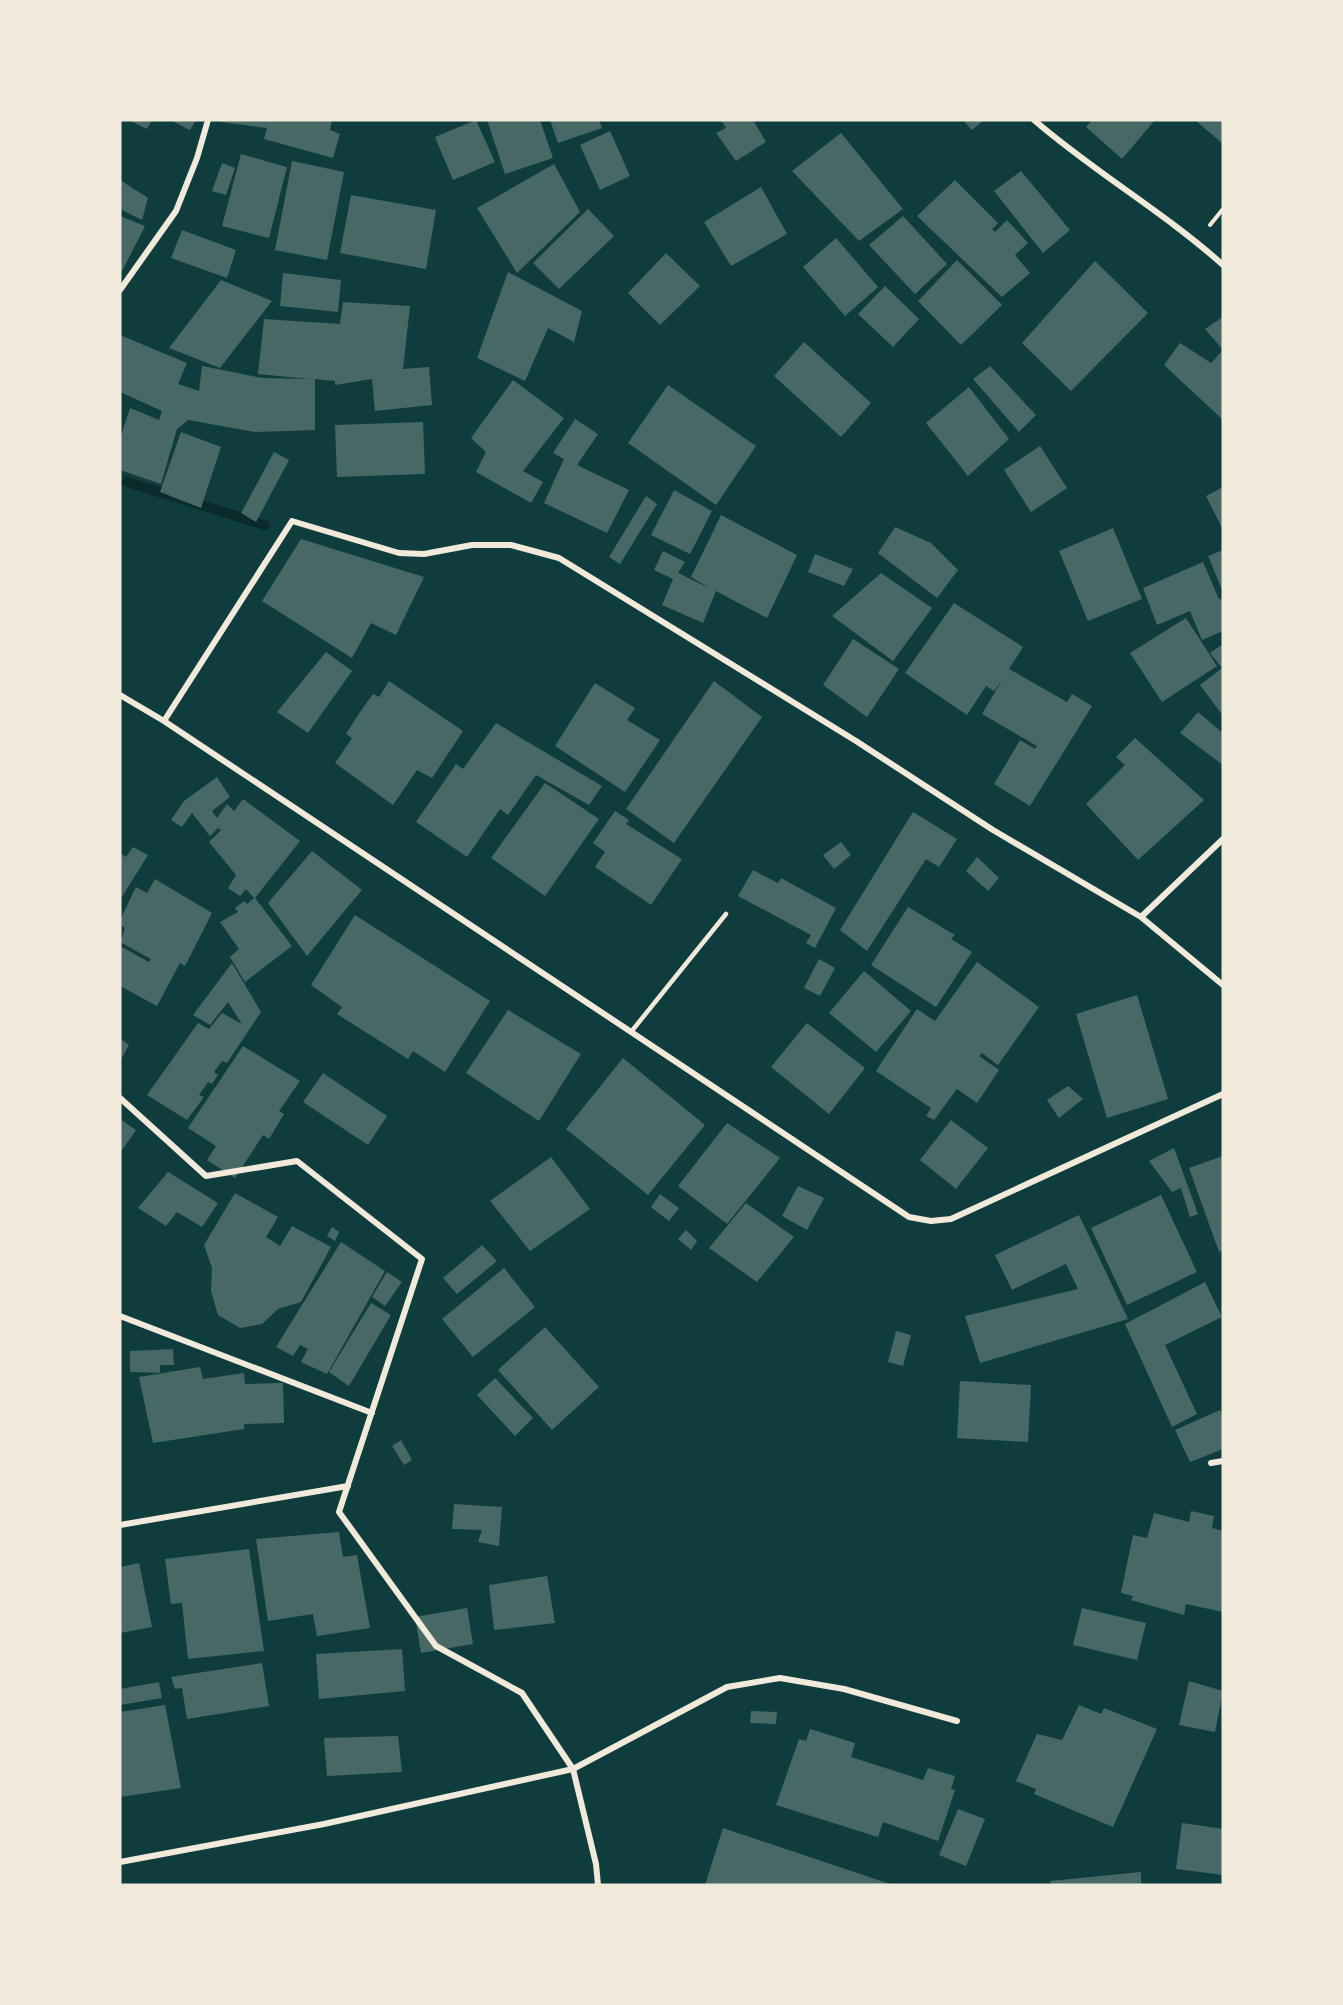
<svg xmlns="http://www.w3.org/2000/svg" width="1343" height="2005" viewBox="0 0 1343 2005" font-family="'Times New Roman',serif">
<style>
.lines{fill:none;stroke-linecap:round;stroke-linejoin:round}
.stream{stroke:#0a2a2b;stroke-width:10}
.building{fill:#486865}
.path{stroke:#f1e9da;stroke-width:4}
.service{stroke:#f1e9da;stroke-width:4.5}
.minor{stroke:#f1e9da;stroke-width:6}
</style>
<rect width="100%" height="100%" fill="#0f3d3e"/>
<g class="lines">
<path class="stream" d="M127 482 265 525"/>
</g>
<path class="building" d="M129 120H152L147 129Z
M170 120H196L190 130Z
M221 120H332L330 130 340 134 333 158 264 139 267 128 221 122Z
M476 120 495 162 453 180 435 137Z
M487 120H540L553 158 505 174Z
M550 120H599L602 128 558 143Z
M721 120H753L766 142 736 161 716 133 726 128Z
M963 120H984L972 130Z
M1092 120H1155L1122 159 1086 127Z
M1195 120H1223V144Z
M610 131 630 176 600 190 580 145Z
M841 133 903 209 859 241 792 171Z
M241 154 287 167 269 238 222 226Z
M292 161 344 172 327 260 275 250Z
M222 163 235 168 226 195 212 191Z
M554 164 580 212 517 273 477 208Z
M1021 171 1070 230 1043 253 994 191Z
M120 180 148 198 142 220 120 209Z
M955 180 998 223 992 229 995 232 1007 220 1028 243 1015 255 1030 273 1002 297 917 216Z
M761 187 787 234 731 266 704 222Z
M351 195 436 210 426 269 340 253Z
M588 209 614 236 559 289 533 263Z
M120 216 145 226 120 275Z
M903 216 947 264 915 294 869 245Z
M182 230 236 250 227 278 171 258Z
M836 238 878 287 845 316 803 267Z
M666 253 700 286 660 325 628 293Z
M957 260 1002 305 961 345 918 301Z
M1095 261 1148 313 1071 391 1022 343Z
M508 272 582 311 574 342 548 328 525 381 477 358Z
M283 273 341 280 338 312 280 306Z
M221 280 272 301 220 368 169 348Z
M885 286 919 319 893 347 858 314Z
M343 302 410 306 403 369 429 367 432 405 375 411 372 379 335 385V381L315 379V430L255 432 188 420 177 429 161 484 120 470V439L130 408 159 420 162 411 120 392V335L187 363 178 384 199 391 202 366 262 378 310 379 258 374 264 319 340 324Z
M1223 317V350L1205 329Z
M804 342 871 403 841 437 774 376Z
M1180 343 1211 363 1223 350V420L1164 365Z
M990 366 1036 415 1019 432 973 379Z
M513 380 564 418 523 471 543 482 531 503 476 472 486 452 471 438Z
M668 385 756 446 716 505 628 443Z
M969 387 1009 439 968 476 926 423Z
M575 419 598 434 577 465 629 490 607 533 544 503 564 459 553 453Z
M423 422 425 474 337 477 335 425Z
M181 432 221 447 201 508 160 492Z
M1040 446 1067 488 1031 512 1004 470Z
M274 452 289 460 256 522 241 513Z
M1223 487V530L1206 496Z
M674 490 712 511 690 554 651 535Z
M646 496 657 504 620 564 609 557Z
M721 515 797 555 767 618 716 591 703 623 662 605 673 579 654 570 663 551 685 562 678 573 711 589 691 577Z
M895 527 931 543 958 570 937 598 878 553Z
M1113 528 1142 599 1088 621 1059 551Z
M301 539 424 577 396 635 371 623 352 658 262 601Z
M1223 550V592L1208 556Z
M815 554 853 569 844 586 808 572Z
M1203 562 1219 599 1223 600V631L1202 640 1190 611 1157 625 1143 588Z
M881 573 932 608 893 661 832 616Z
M954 603 1023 647 1009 669 1067 702 1072 694 1092 706 1030 806 994 784 1020 740 1035 749 1037 746 982 714 1002 680 994 691 986 686 967 715 905 673Z
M1186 618 1217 666 1162 702 1130 653Z
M853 639 899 669 867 717 823 685Z
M1223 644V716L1200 685 1222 668 1210 653Z
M326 652 352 671 308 733 277 712Z
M389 681 463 731 432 778 417 770 393 805 335 763 352 738 346 734 358 715 373 694 379 697Z
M714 681 762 717 674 843 626 809Z
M595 683 635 708 627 720 660 740 625 792 555 746Z
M1198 712 1223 733V765L1180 733Z
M496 723 602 786 589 805 536 775 508 815 500 809 467 857 416 822 456 764 463 769Z
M1135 738 1204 800 1138 860 1086 804 1125 765 1116 757Z
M217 777 230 797 212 811 217 818 227 804 234 811 243 799 300 841 255 898 292 946 245 982 230 957 239 949 220 922 238 912 235 908 244 901 247 904 254 898 246 889 240 896 228 888 236 875 209 842 221 830 218 828 210 836 192 813 182 827 171 820 184 801Z
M545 783 599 819 545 896 491 858Z
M615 811 629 820 626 824 682 859 651 905 595 867 605 852 593 843Z
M913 812 957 839 939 867 926 859 867 951 840 930Z
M841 842 851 855 834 869 823 855Z
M133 847 148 855 120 900V853L126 857Z
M312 851 362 890 307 956 268 903Z
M977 857 999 878 988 891 966 871Z
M753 870 778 883 781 878 836 908 815 948 806 943 811 935 738 896Z
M155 879 212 913 185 966 180 963 157 1006 120 986V946L149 962 151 959 120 942 125 928 120 925V920L136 887 147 893Z
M908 907 955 935 951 939 972 952 936 1007 871 965Z
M355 915 490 1001 445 1072 413 1051 408 1059 337 1014 342 1007 311 985Z
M819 959 835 968 820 996 804 988Z
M977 962 1039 1007 998 1065 982 1053 979 1056 999 1070 977 1103 957 1089 934 1120 926 1116 931 1108 876 1071 917 1009 935 1021Z
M232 963 261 1012 227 1063 222 1061 214 1072 218 1075 212 1084 208 1082 199 1095 204 1097 187 1120 147 1095 198 1023 209 1029 222 1013 242 1024 228 1002 210 1025 193 1015Z
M864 971 911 1011 876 1052 829 1013Z
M1137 995 1168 1099 1107 1118 1076 1014Z
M508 1010 581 1054 539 1121 466 1073Z
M807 1023 865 1068 829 1114 771 1067Z
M120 1038 129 1045 120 1061Z
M243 1046 300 1081 279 1111 284 1114 269 1139 263 1135 235 1178 207 1160 216 1146 188 1128Z
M623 1058 705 1125 648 1195 566 1129Z
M323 1073 387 1116 368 1145 303 1102Z
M1068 1086 1083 1099 1059 1118 1047 1100Z
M120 1119 136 1130 120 1153Z
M951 1120 988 1148 956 1189 920 1160Z
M727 1123 780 1158 727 1224 678 1186Z
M1174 1148 1198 1214 1190 1217 1181 1188 1172 1192 1149 1161Z
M1223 1156V1250L1219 1252 1189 1168Z
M551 1157 590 1209 530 1251 490 1201Z
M168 1172 218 1203 202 1227 177 1212 166 1226 138 1208Z
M798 1186 824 1198 807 1230 782 1216Z
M235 1193 278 1217 266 1237 280 1246 292 1226 331 1247 301 1302 278 1309 262 1324 240 1328 218 1315 211 1291 212 1268 204 1245Z
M660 1194 679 1208 669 1221 651 1207Z
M1161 1195 1197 1272 1127 1305 1091 1228Z
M746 1203 794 1237 757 1282 709 1248Z
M1079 1215 1128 1319 980 1363 965 1316 1078 1289 1066 1264 1012 1290 995 1255Z
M332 1227 339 1232 335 1241 327 1236Z
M686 1230 697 1241 691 1250 678 1239Z
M341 1242 385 1271 327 1374 301 1362 308 1349 300 1345 293 1356 276 1347Z
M482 1245 497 1261 457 1294 443 1278Z
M504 1268 535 1307 473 1357 442 1319Z
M387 1272 402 1282 385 1306 372 1297Z
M1205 1282 1222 1317 1165 1345 1197 1414 1172 1427 1125 1324Z
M371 1303 391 1315 349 1386 329 1372Z
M545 1327 599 1387 552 1430 498 1370Z
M896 1331 911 1335 903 1366 888 1362Z
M173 1349 174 1365H160V1373L130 1372V1351Z
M200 1367 203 1379 244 1373 245 1384 283 1383 284 1423 244 1424V1429L153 1443 139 1377Z
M495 1378 533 1418 515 1436 477 1395Z
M960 1381 1031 1385 1028 1442 957 1438Z
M1220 1410 1223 1418V1449L1190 1462 1175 1430Z
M401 1440 412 1460 404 1465 392 1446Z
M454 1504 502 1507 499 1546 478 1542 482 1530 452 1529Z
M1191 1511 1214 1516 1212 1528 1223 1531V1612L1186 1604 1184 1615 1131 1600 1133 1596 1121 1593 1133 1535 1147 1538 1154 1513 1189 1522Z
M339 1532 343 1557 357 1555 370 1628 317 1636 313 1614 268 1621 256 1539Z
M249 1549 264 1651 188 1659 182 1603 171 1604 165 1559Z
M139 1563 152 1627 120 1633V1567Z
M547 1576 555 1623 494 1630 489 1585Z
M467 1608 473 1644 421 1653 415 1617Z
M1082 1608 1146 1623 1137 1660 1073 1645Z
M402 1649 405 1691 319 1699 316 1654Z
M262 1663 269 1706 187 1719 182 1688 175 1689 171 1677Z
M1189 1681 1223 1691 1215 1732 1179 1725Z
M159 1682 162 1698 120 1705V1689Z
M165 1705 181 1788 120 1797V1712Z
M1079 1705 1101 1714 1104 1708 1157 1729 1113 1827 1034 1794 1036 1789 1016 1781 1037 1734 1062 1740Z
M751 1711 777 1712 776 1724 750 1723Z
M810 1729 855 1743 851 1757 923 1780 928 1768 955 1776 951 1789 955 1790 938 1841 883 1822 878 1837 776 1805 799 1739 806 1741Z
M398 1736 402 1772 327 1776 324 1738Z
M958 1809 985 1819 966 1866 939 1855Z
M1182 1823 1223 1829V1875L1176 1869Z
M723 1828 893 1885H705Z
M1141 1872V1885H1051L1050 1881Z"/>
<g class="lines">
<path class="path" d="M1210 225 1223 209"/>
<path class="service" d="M631 1032 726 914"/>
<path class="minor" d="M1034 120C1094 172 1164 212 1223 265
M120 290 176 211 197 158 208 120
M120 695 164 721 909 1217 931 1221 951 1219 1223 1094
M164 721 292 521 399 553 424 554 472 545H511L559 558 856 741 993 830 1141 917 1223 985
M1141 917 1223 839
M120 1098 206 1176 297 1161 422 1259 339 1512 436 1646 522 1693 573 1769 596 1864 598 1885
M120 1316 372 1413
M1211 1463 1223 1461
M120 1525 348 1486
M120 1862 324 1824 573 1769 727 1687 780 1678 844 1689 957 1721"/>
</g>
<rect width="1343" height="2005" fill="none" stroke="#f1e9da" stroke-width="243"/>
</svg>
